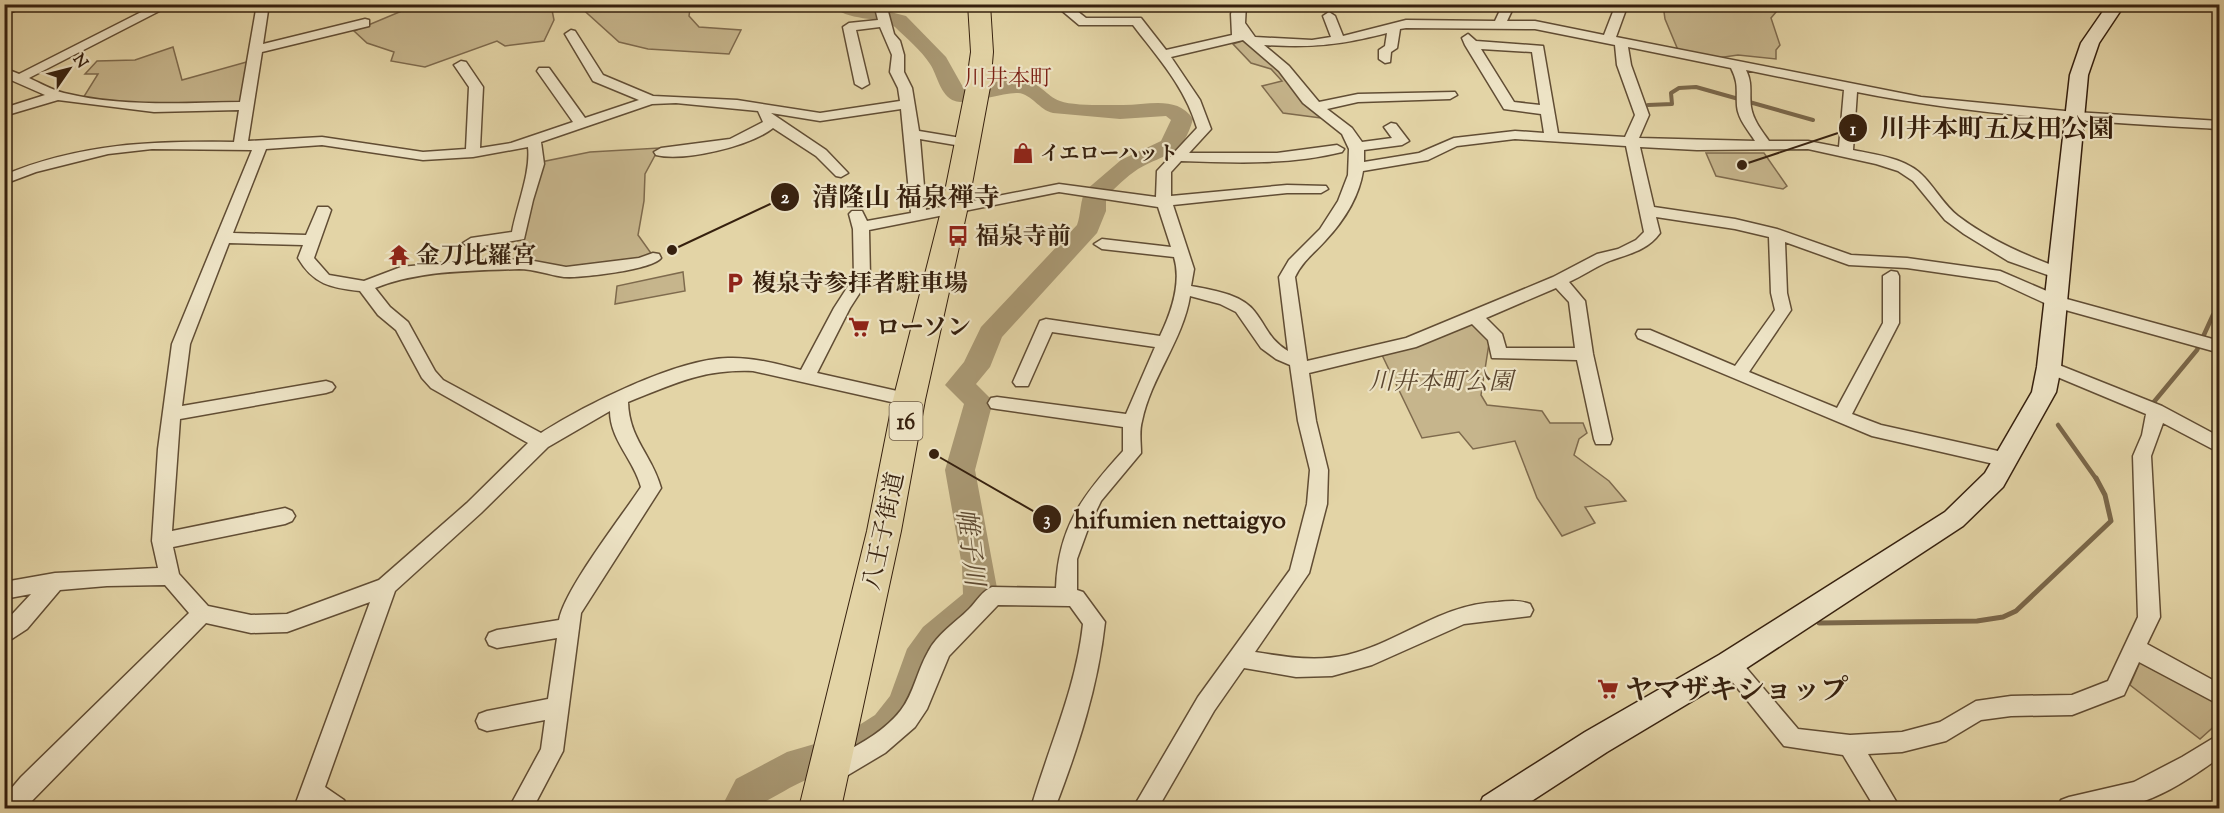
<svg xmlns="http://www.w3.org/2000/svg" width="2224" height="813" viewBox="0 0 2224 813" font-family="'Sorts Mill Goudy','Noto Serif JP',serif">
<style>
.green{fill:#c6b58c;stroke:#7e6a4d;stroke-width:1.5}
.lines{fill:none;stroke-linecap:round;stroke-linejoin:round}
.stream-far2{stroke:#7a674a;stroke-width:4}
.stream-far1{stroke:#7a674a;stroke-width:4.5}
.stream{stroke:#7a674a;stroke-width:5}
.river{fill:#a89772;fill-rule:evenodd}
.street-casing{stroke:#614d34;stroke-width:3}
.secondary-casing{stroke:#36200e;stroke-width:3}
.highway-casing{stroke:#36200e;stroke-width:2}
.street{fill:#ede3c5;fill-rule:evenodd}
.secondary{fill:#ede3c5;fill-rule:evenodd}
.highway{fill:#e3d4a6;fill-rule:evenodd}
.labels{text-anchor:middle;stroke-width:4.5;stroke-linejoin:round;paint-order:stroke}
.far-poi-label{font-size:20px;font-weight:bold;fill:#36200e;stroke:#ede3c5;text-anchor:start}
.far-neighbourhood-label{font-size:22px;fill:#7a1f14;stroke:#ede3c5}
.shield{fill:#ede3c5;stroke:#6d5a45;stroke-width:1.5}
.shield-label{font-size:22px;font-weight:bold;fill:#36200e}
.poi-label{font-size:24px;font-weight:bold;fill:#36200e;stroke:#ede3c5;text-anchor:start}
.park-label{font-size:24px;font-style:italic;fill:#5a452e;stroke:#ede3c5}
.street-label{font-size:24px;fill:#36200e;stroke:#ede3c5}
.water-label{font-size:26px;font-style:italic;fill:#5e4a31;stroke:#ede3c5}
.near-poi-label{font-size:28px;font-weight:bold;fill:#36200e;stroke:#ede3c5;text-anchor:start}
.leader{fill:none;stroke:#36200e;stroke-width:2}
.callout-dot{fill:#36200e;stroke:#ede3c5;stroke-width:2}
.mark-label{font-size:18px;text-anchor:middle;font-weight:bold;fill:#fff}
.callout-label{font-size:26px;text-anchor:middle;font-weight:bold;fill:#36200e;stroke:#ede3c5;stroke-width:4.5;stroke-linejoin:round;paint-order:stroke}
</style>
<rect width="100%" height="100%" fill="#e3d4a6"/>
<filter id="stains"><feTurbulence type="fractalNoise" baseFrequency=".00333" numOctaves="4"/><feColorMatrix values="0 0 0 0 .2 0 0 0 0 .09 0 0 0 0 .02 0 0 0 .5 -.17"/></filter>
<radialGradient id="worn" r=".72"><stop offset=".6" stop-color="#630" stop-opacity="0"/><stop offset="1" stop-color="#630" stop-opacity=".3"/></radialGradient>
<path class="green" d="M416 5H551L554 20 544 41 505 46 497 41 425 67 391 61 394 52 367 43 354 31Z
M578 5H737L735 7 690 9 689 16 699 27 741 30 729 54 648 49 619 42Z
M1663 5H1782L1771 18 1780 45 1776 50V59L1738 55 1717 58 1678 50 1665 19Z
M1245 40 1273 64 1321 118 1283 113 1262 86 1282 81 1271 69 1251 63 1233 44Z
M173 47 182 80 250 61 243 104 161 105 83 98 98 74H85L97 61 135 60Z
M659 148 645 174 644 201 638 235 653 256 562 269 517 263 541 162 590 152Z
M1706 153H1764L1787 186 1783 189 1716 176Z
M683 272 685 291 615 304 617 286Z
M1473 320 1490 337 1481 395 1487 405 1542 411 1550 423H1583L1587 433 1579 439 1574 455 1609 481 1626 501 1585 507 1595 523 1562 536 1537 498 1515 441 1473 449 1459 432 1422 438 1382 355 1408 349Z
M2140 662 2219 698V722L2200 739 2130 685Z"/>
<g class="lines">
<path class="stream-far2" d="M1648 105 1672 104 1671 93 1679 88 1696 87 1813 120"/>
<path class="stream-far1" d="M2153 403 2197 350 2213 315 2220 307
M2058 425 2097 480"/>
<path class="stream" d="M1819 623 1977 621 2003 617 2016 611 2111 521 2105 495 2096 478"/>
<path class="river" d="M832 4H859L906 16 946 57 964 89C984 84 1004 79 1024 81 1040 82 1046 96 1060 101 1073 106 1106 105 1120 105 1146 106 1176 94 1193 119 1183 156 1166 153 1138 169 1126 177 1116 187 1106 197V211L1097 233 1002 337 990 367 976 384 993 401 975 470 997 588C989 624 966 625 946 649 928 670 928 700 913 723 901 742 871 760 850 767 836 771 820 773 806 780 791 786 777 796 762 803L760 808H721L736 779 787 752 842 736 875 715 890 696 907 649 923 627 963 594 962 566 945 470 964 404 945 385 964 362 981 327 1077 225C1081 215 1080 198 1086 190L1121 160 1161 141 1171 120 1166 116 1120 119 1053 113C1039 110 1032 94 1018 93 1001 92 968 106 955 101 940 96 938 76 930 64 922 51 906 38 895 27 881 15 845 23 832 4Z"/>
<defs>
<path id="street" d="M157 4H173L29 78C40 83 52 90 64 93 121 107 182 103 240 102L257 4H269L263 44 365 19 369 20V26L262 52 248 141 322 137 423 152 466 149 469 87 454 65 461 61 466 62 483 87 480 148 511 143 573 122 537 71 539 68H549L585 118 639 100 593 81 565 34 571 30 575 31 603 75 653 96 737 100 820 113 900 101 898 88 890 72 892 55 880 27 856 30 869 84 862 88 855 84 843 27 849 23 878 20 874 4H886L894 34 900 41 904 55V72L912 88 919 131 967 139 974 143 967 147 920 139 926 210 1059 184 1156 197 1157 171 1197 128C1185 87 1158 58 1133 25H1079L1054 4H1068L1086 18H1141L1166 50 1232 35 1231 14 1234 4H1246L1245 23 1255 37 1312 40 1331 37 1323 16 1329 12 1335 16 1343 36 1406 20 1495 21 1503 4H1515L1507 21H1535L1604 35 1616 4H1628L1616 37 1921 97 2075 112 2220 121V129C2098 122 1976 116 1857 92L1853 150C1877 155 1908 158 1925 178 1936 190 1945 206 1958 216 1991 241 2027 256 2065 270L2067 274 2065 278 2059 279 2008 261 1964 234 1945 220 1913 181 1898 171 1876 164 1808 149 1697 150 1640 147 1654 207 1735 219 1777 229 1851 255 1907 258 2000 271 2063 298 2220 341V353L2051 306 1997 281 1907 268 1849 265 1785 242 1787 293 1791 310 1749 372 1837 408 1883 323V276L1891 271 1897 272 1899 276V323L1852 414 1881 425 2007 453 2014 455 2016 460 2014 465 2007 467 1872 436 1638 338 1636 334 1638 330H1650L1735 366 1775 310 1771 293 1769 237 1735 229 1656 217 1660 233C1646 252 1627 254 1607 262 1594 268 1582 276 1569 282L1585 301 1593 354 1612 439 1610 444H1596L1594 439 1577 360 1492 358 1488 340 1472 324 1416 347 1309 373 1316 421 1328 470 1327 504 1309 573 1255 652C1286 657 1316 662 1347 655 1401 642 1440 604 1498 602 1509 601 1520 600 1530 604L1533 610 1530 616 1464 624 1372 665 1332 676 1296 677 1244 668 1214 711 1158 808H1133L1198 697 1290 570 1307 504 1310 470 1298 421 1290 365 1276 359 1261 348 1236 312 1220 304 1190 296C1183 340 1151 377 1142 421 1139 431 1141 443 1141 453L1101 501 1089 526 1077 559V590L1083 592 1105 622C1098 687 1078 748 1055 808H1031C1049 746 1076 689 1083 624L1070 606 998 605 949 656 927 709 915 727 885 753 838 781 830 784 822 781 818 773 822 765C849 749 881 736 901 710 914 693 917 671 928 652 937 634 955 623 969 609 977 601 982 591 992 587L1056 588C1058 527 1083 495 1123 451V427L997 409 991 408 988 403 991 398 997 397 1126 414 1155 347 1052 332 1028 386H1016L1013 382 1040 321 1046 319 1160 336C1171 313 1182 283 1174 257L1102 249 1094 244 1102 239 1171 247 1158 207 1059 192 869 230 870 277 850 308 817 373 915 395 918 400 915 405 909 406 753 371C702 369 674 384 628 402 629 439 652 455 661 488L581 613 563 751 533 808H509L541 749 545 720 487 731 479 728 476 721 479 714 487 711 548 699 557 638 497 648 489 645 486 639 489 633 497 630 559 620C564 590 622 516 641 487 634 460 610 440 610 411L548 447 481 513 395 591 325 787 344 800 348 808H294L370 602 287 632 251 633 206 623 25 808H4V797L21 777 189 613 165 585 107 586 60 590 27 629 4 644V623L31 594 4 599V582L55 573 158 568 152 541 158 449 172 344 252 150 152 149 108 154 36 172 4 184V175C82 143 151 141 234 142L239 110 154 112 58 100 4 116V108L45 95 4 77V68L19 74ZM1406 28 1535 29 1615 45 1617 65 1635 115 1625 137 1558 133 1543 46 1476 41 1468 34 1462 38 1465 45 1504 109 1541 114 1544 133 1515 131 1454 138 1419 153 1364 162V150L1402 145 1409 141 1396 124 1391 123 1384 127 1392 138 1362 142 1352 128 1327 109 1358 102 1450 99 1457 95 1455 92 1358 94 1319 102 1289 66 1264 45C1313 48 1340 45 1387 33L1385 46 1379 50V59L1385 63 1390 62 1391 52 1397 48 1400 29ZM1243 40 1279 71 1303 103 1342 134 1349 149 1348 175 1338 201 1320 229 1289 260 1279 277 1288 351C1269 339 1268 329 1255 312 1242 294 1212 290 1191 286L1194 269 1173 205 1287 193H1321L1328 189 1326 186 1287 185 1171 196V172L1181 161C1235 163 1290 165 1342 152L1344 149 1337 145 1277 153H1189L1211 129 1200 100 1171 57ZM1628 47 1731 68C1739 84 1736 89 1737 106 1738 119 1748 130 1755 141L1639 138 1649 115 1631 65ZM1481 49 1532 52 1540 105 1514 102ZM1746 70 1844 90 1839 147 1808 141H1769C1762 131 1753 120 1751 107 1749 93 1753 84 1746 70ZM676 103 758 111 763 122 730 139 661 148 654 152 656 155C684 162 751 146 773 128L816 156 836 176 841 177 848 173 826 150 771 113 820 121 901 109 911 213 867 221 862 211H852L849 214 853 229 854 277 834 308 801 370C777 364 753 357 728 358 676 359 585 405 541 433L443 380 435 371 408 322 390 307 375 288C421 270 470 271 519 269 534 269 549 275 564 277 581 278 652 270 661 258L659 254 653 253 639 258 566 267 523 259 452 262 401 267 364 281 329 275 314 258 331 210 328 207H318L306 235 233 233 266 149 322 145 423 160 473 157 528 147C531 172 517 205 512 232L471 238 463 243 471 248 524 239 533 200 544 164 541 142 652 104ZM1515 139 1626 146 1644 232 1636 240 1618 249 1597 254 1553 277 1406 338 1307 361 1295 277C1302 262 1314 253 1325 241 1343 222 1359 197 1363 171L1428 160 1457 146ZM229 243 303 245 298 258C313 284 331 288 360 291L378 315 396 330 422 378 431 388 528 443 467 503 379 580 287 614 251 615 208 606 179 574 173 547 285 524 292 521 295 516 292 511 285 508 172 531 180 419 326 393 332 391 335 387 332 383 326 381 182 406 190 344ZM1556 288 1569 302 1575 348H1506L1502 334 1486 318Z
M2049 361 2162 406 2220 437V453L2163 423 2151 456 2160 617 2147 644 2220 684V705L2139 662 2124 695 2072 715 2011 716 1981 720 1946 741 1902 752 1868 754 1900 808H1875L1843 755 1784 746 1718 664 1721 657 1729 655 1737 657 1798 729 1850 735 1902 732 1940 722 1976 701 2011 696 2072 695 2108 681 2138 617 2133 456 2142 435 2146 414 2043 371 2040 367 2043 363Z
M2220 734V757C2190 779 2151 805 2114 808 2096 810 2076 808 2057 808L2061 800 2069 797 2134 782 2182 757Z"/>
<path id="secondary" d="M2108 4H2125L2099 43 2088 75 2061 367 2056 392 2003 487 1963 526 1739 673 1607 752 1521 808H1478L1483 797 1585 732 1719 655 1945 512 1985 473 2032 392 2037 367 2070 75 2081 43Z"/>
<path id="highway" d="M4 4H23L21 9 4 15Z
M968 4H990L993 52 990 87 967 211 925 400 901 531 841 808H799L867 531 893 400 941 211 966 87 971 52Z"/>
</defs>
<use href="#street" class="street-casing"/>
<use href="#secondary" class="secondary-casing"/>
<use href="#highway" class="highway-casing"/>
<use href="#street" class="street"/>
<use href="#secondary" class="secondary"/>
<use href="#highway" class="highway"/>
</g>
<defs>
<symbol id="shop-bare" viewBox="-9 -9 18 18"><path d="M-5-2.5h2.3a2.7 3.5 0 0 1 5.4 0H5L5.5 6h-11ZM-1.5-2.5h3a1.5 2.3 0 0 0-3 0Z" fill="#8f2418" stroke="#ede3c5" stroke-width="2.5" paint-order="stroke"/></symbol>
<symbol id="bus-bare" viewBox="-9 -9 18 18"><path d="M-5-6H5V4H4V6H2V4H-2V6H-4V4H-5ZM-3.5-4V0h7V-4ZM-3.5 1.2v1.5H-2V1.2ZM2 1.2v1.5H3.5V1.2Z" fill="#8f2418" stroke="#ede3c5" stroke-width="2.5" paint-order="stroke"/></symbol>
<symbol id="temple-bare" viewBox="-9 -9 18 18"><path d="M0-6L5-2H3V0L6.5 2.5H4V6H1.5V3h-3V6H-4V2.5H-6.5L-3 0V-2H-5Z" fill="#8f2418" stroke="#ede3c5" stroke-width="2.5" paint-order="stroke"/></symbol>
<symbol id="parking-bare" viewBox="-9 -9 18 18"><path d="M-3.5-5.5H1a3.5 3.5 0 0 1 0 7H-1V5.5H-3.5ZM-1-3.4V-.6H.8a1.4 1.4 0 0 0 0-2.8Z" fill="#8f2418" stroke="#ede3c5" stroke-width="2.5" paint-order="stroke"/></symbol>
<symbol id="supermarket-bare" viewBox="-9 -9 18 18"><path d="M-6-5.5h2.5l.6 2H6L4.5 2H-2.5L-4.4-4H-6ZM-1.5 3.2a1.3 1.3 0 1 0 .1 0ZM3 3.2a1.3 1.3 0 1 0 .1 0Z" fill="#8f2418" stroke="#ede3c5" stroke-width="2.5" paint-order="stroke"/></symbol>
</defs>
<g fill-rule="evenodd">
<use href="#shop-bare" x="1008" y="138" width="30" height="30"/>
<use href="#bus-bare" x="943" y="221" width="30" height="30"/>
<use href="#temple-bare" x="384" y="240" width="30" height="30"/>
<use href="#parking-bare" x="720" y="268" width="30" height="30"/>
<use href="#supermarket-bare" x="844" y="312" width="30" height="30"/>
<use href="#supermarket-bare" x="1593" y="674" width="30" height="30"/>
</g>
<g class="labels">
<g class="far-poi-label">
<text x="1040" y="160">イエローハット</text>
</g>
<g class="far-neighbourhood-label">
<text x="1008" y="85">川井本町</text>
</g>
<rect class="shield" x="889.5" y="402" width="33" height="38" rx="4.5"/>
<g class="shield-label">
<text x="906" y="429">16</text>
</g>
<g class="poi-label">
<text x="975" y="244">福泉寺前</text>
<text x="416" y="263">金刀比羅宮</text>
<text x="752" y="291">複泉寺参拝者駐車場</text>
<text x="876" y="335">ローソン</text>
</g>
<g class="park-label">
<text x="1441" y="389">川井本町公園</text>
</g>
<g class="street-label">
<text transform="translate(883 531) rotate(-78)" y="8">八王子街道</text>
</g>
<g class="water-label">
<text transform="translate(971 547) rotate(83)" y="9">帷子川</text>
</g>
<g class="near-poi-label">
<text x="1625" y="699">ヤマザキショップ</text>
</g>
</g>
<path class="leader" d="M1742 165L1853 128M672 250L785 197M934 454L1047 519"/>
<g class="callout-dot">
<circle cx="1742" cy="165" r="6"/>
<circle cx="672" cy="250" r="6"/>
<circle cx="934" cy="454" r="6"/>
<circle cx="1853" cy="128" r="15"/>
<circle cx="785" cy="197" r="15"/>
<circle cx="1047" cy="519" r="15"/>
</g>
<g class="mark-label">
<text x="1853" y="135">1</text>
<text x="785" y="203">2</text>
<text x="1047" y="525">3</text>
</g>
<g class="callout-label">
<text x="1997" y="137">川井本町五反田公園</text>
<text x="906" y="206">清隆山 福泉禅寺</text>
<text x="1180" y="528">hifumien nettaigyo</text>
</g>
<rect width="2224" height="813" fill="none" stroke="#e3d4a6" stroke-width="24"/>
<rect x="6" y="6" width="2212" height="801" fill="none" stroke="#36200e" stroke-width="3"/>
<rect x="12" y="12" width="2200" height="789" fill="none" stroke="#36200e" stroke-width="1.5"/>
<g transform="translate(69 69) rotate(55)" stroke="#ede3c5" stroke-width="4.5" paint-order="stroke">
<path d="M0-4.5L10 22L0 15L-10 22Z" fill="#36200e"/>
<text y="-9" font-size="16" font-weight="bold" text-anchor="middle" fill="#36200e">N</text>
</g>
<rect width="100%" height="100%" filter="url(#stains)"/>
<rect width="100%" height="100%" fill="url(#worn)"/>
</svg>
